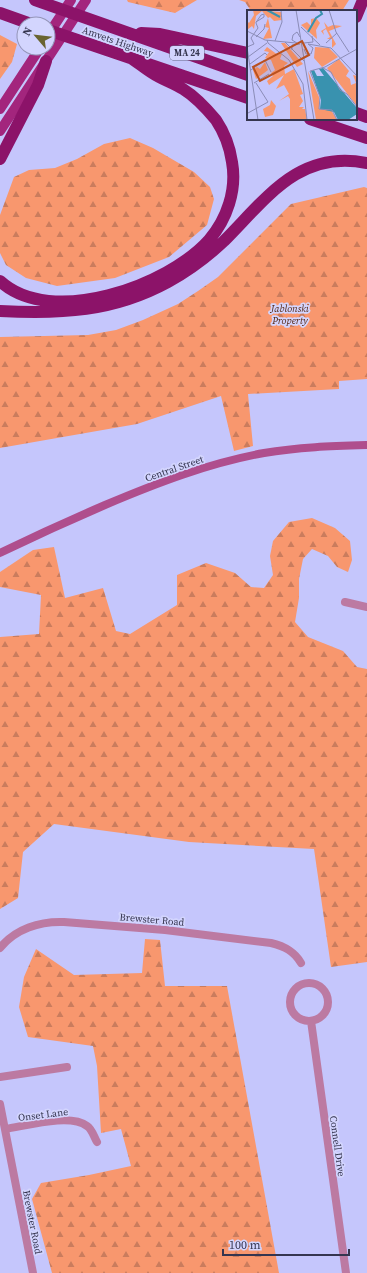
<svg xmlns="http://www.w3.org/2000/svg" width="367" height="1273" viewBox="0 0 367 1273" font-family="'Source Serif 4',serif">
<style>
.forest{fill:url(#forest-firs)}
.lines{fill:none;stroke-linecap:round;stroke-linejoin:round}
.street{stroke:#bc7aa2;stroke-width:8}
.secondary{stroke:#af4e8d;stroke-width:8}
.primary{stroke:#a3257d;stroke-width:10}
.highway{stroke:#8c1369;stroke-width:12}
.labels{text-anchor:middle;stroke-width:3.5;stroke-linejoin:round;paint-order:stroke}
.shield{fill:#d3d5fe;stroke:#646584;stroke-width:1}
.shield-label{font-size:9px;font-weight:bold;fill:#35354f}
.street-label{font-size:10px;fill:#35354f;stroke:#d3d5fe}
.park-label{font-size:10px;font-style:italic;fill:#542612;stroke:#d3d5fe}
.inset-river{fill:none;stroke:#3992af;stroke-width:2}
.inset-road{fill:none;stroke:#8b8cb7;stroke-width:1}
.view{fill:#bb501d;fill-opacity:0.15;stroke:#bb501d;stroke-width:2}
.inset-edge{fill:none;stroke:#35354f;stroke-width:2}
</style>
<defs>
<pattern id="forest-firs" width="22" height="20" patternUnits="userSpaceOnUse"><rect width="22" height="20" fill="#f8976e"/><path d="M5 1l3.5 6h-7zM16 11l3.5 6h-7z" fill="#ca7c5d"/></pattern>
</defs>
<rect width="100%" height="100%" fill="#c5c6fc"/>
<path class="forest" d="M127 0H197L175 13 128 2Z
M239 0H349L342 11H251L245 2Z
M0 35 17 44 12 62 0 79Z
M130 138 153 148 194 172 210 187 214 199 207 225 169 257 115 278 57 286 26 278 6 265 0 253V215L14 177 29 170 55 168 77 159 104 144Z
M364 187 367 188V379L339 381V389L248 394 253 446 234 451 221 396 137 424 0 448V337L88 335 116 330 143 320 178 304 198 291 218 277 291 204Z
M312 518 335 528 350 541 352 560 348 572 337 567 328 556 312 549 303 559 299 579V598L295 622 308 637 343 651 357 667 367 669V962L331 967 314 849 189 842 54 824 23 852 18 898 0 909V637L39 634 41 595 0 587V572L33 550 54 547 65 598 103 588 116 631 130 634 177 605V575L206 563 235 573 251 587 264 588 273 575 270 556 273 541 289 522Z
M145 939 160 940 165 986H227L279 1273H52L32 1199 41 1183 89 1175 131 1166 121 1129 101 1133 97 1066 93 1046 28 1037 19 1007 24 977 36 949 74 975 142 973Z"/>
<g class="lines">
<path class="street" d="M345 602 367 607
M0 948C15 929 40 921 64 922L165 930 271 943C284 946 294 951 301 963
M290 1002a19 19 0 1 1 38 0a19 19 0 1 1-38 0Z
M311 1021 346 1273
M0 1077 67 1067
M0 1104 33 1273
M5 1129C26 1126 70 1113 87 1126 92 1129 94 1137 97 1142"/>
<path class="secondary" d="M0 553C35 536 70 520 105 505 157 483 209 463 264 453 298 447 333 446 367 445"/>
<path class="primary" d="M48 35 71 0
M0 109 40 48
M0 131 86 0"/>
<path class="highway" d="M35 0 248 75
M0 13 31 24
M356 17 363 0
M48 30 248 98
M141 33 160 34 248 53
M356 113 367 117
M310 119 367 138
M0 159 38 85 46 61
M0 281C51 328 168 286 209 240 227 219 237 190 232 162 230 148 224 132 216 120 206 108 196 97 183 89 175 84 167 81 159 77 149 72 140 64 131 58
M0 311C61 314 113 312 168 282 188 271 207 257 224 241 266 199 299 149 367 163"/>
</g>
<g class="labels">
<rect class="shield" x="170" y="46" width="34" height="14" rx="3"/>
<g class="shield-label">
<text x="187" y="56">MA 24</text>
</g>
<g class="street-label">
<text transform="translate(118 41) rotate(19)" y="4">Amvets Highway</text>
<text transform="translate(174 468) rotate(-19)" y="4">Central Street</text>
<text transform="translate(152 919) rotate(5)" y="4">Brewster Road</text>
<text transform="translate(43 1114) rotate(-7)" y="4">Onset Lane</text>
<text transform="translate(338 1146) rotate(82)" y="4">Connell Drive</text>
<text transform="translate(33 1222) rotate(79)" y="4">Brewster Road</text>
</g>
<g class="park-label">
<text x="290" y="312">Jablonski<tspan x="290" dy="12">Property</tspan></text>
</g>
</g>
<g transform="translate(247 10)">
<rect width="110" height="110" fill="#c5c6fc"/>
<path d="M6 0 34 2 35 10 27 11 23 7 21 8 25 28 16 29 22 18 18 17 21 8 15 1 9 6 7 19 5 16 0 20V11L2 13 7 5ZM77 12 81 17 86 15 95 16 82 21 89 34 85 38V29H80L83 27 79 19 76 21 77 25 74 21 79 18ZM34 33H38L56 54 50 57ZM20 37 31 45 32 43 35 44 33 49 41 53 37 56 38 64 47 59 56 84 53 85 56 91 52 97H57L55 99H58L60 110H43V89L41 86 32 91 42 84 37 75 29 79 37 65 22 75 20 71 26 66 24 63 28 60 24 50 18 48 22 42 17 41ZM68 37 82 38 91 47 75 57 67 48ZM92 49 102 61 99 66 103 69 104 75 109 73 106 65 110 66V96L80 58ZM18 52 21 60 9 69 6 60 10 57 13 59ZM61 61 72 87V99L84 100 90 110H69ZM24 90 29 96 26 105 18 107 16 99 23 95Z" fill="#f8976e"/>
<path d="M69 8 73 13 69 20 70 29 54 15 60 12 64 16V9Z" fill="#f8976e"/>
<path d="M76 58 110 98V104L101 110H91L87 102 73 99 74 90 64 61 67 60 70 66H77L72 59Z" fill="#3992af"/>
<path class="inset-river" d="M20 0 33 7M61 22 69 8 75 4 73 0"/>
<path class="inset-road" d="M49 0 67 110M82 0 89 22 102 42M54 17 73 35M0 21 18 30 49 33M9 27 17 19 18 14M20 30 21 33 42 50 56 74 60 110M28 31 35 12 34 0M38 32 57 51M50 33 45 30 46 25 50 22 53 27M57 33 66 32 65 26M79 33 90 23M61 34 84 38 110 66M0 37 11 110M0 37 7 34 4 28 11 18 9 13V12L10 11 14 5 17 4V7L9 12M57 39 59 44H64L66 38 61 34M45 40V35L53 34M1 47 20 33M3 54 18 43 20 45M76 58 84 62 93 80 100 84 110 97M4 60 18 50 24 62M7 73 22 64M1 103 21 92 9 73M90 110 85 100 72 99 73 87 63 61 78 57 110 39"/>
<path class="view" d="M55 31 62 45 13 71 6 57Z"/>
<rect width="110" height="110" class="inset-edge"/>
</g>
<g transform="translate(36 36) rotate(298)"><circle r="19" fill="#d3d5fe" stroke="#9495b8"/>
<path d="M0-3L7 15L0 10L-7 15Z" fill="#696430"/>
<text y="-6" font-size="11" font-weight="bold" text-anchor="middle" fill="#35354f">N</text>
</g>
<path d="M223 1249v6h126v-6" fill="none" stroke="#35354f" stroke-width="2"/>
<text x="229" y="1249" font-size="12" fill="#35354f" stroke="#d3d5fe" stroke-width="3" paint-order="stroke">100 m</text>
</svg>
